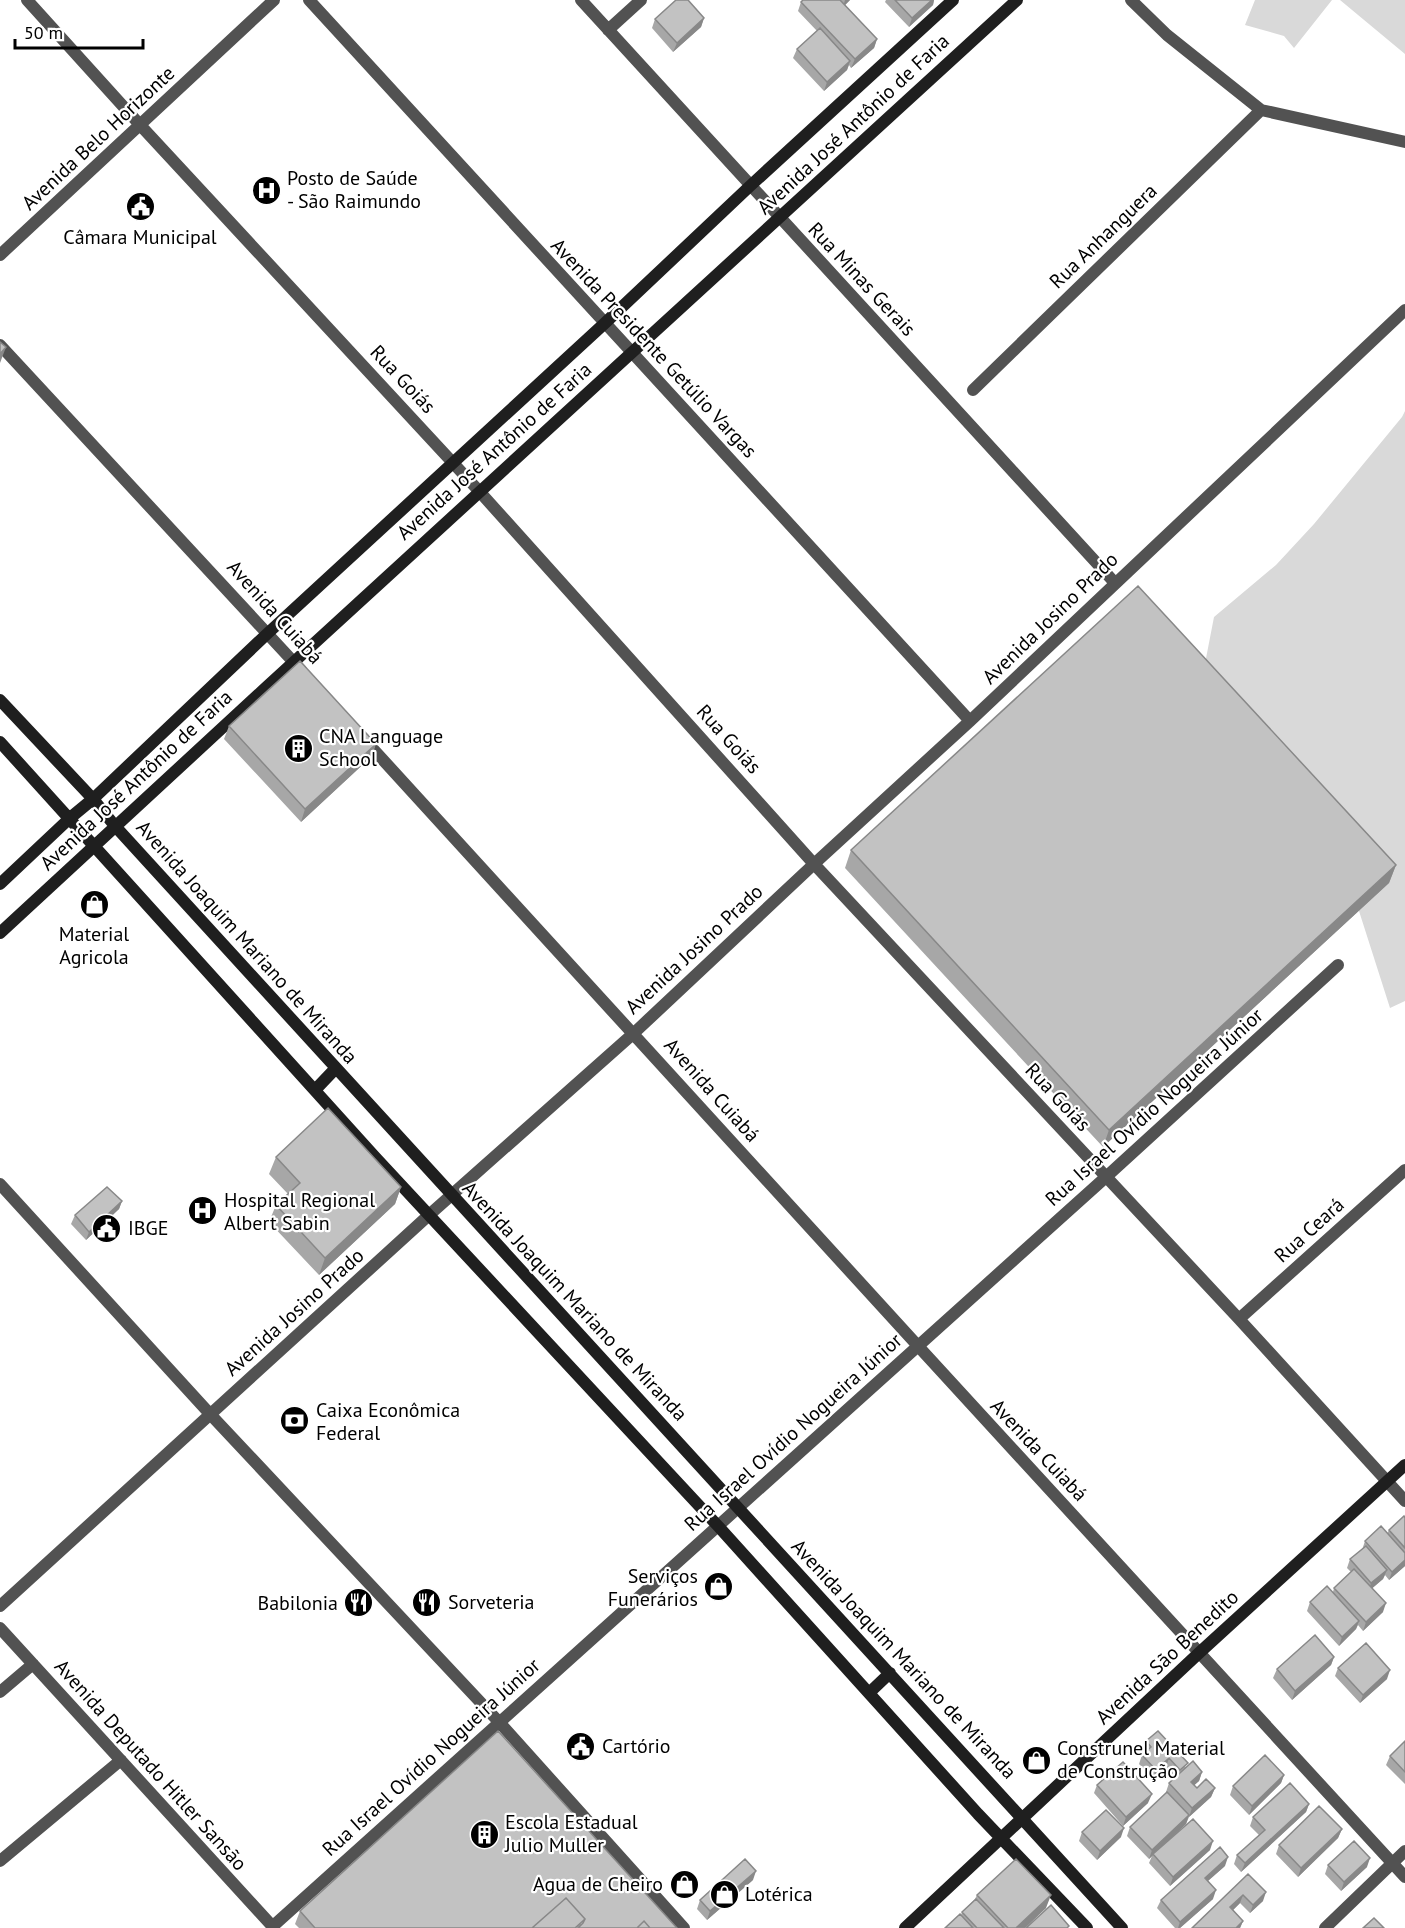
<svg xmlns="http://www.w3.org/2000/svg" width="1405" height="1928" viewBox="0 0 1405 1928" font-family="'PT Sans',sans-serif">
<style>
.green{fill:#d9d9d9}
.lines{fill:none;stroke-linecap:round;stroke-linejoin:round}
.street{stroke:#525252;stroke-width:12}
.secondary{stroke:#1f1f1f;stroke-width:12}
.wall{fill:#a7a7a7}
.shaded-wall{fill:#888}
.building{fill:#c2c2c2;stroke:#888;stroke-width:1.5}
.labels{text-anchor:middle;stroke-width:4.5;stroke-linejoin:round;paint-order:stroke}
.street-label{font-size:20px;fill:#000;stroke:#fff}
.poi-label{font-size:20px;fill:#000;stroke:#fff;text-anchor:start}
</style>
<rect width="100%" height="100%" fill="#fff"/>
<path class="green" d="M1255 0H1332L1294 48 1284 36 1245 25Z
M1340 0H1405V54Z
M1405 411V1001L1390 1008 1359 911 1202 679 1214 617 1276 565 1314 524 1402 417Z"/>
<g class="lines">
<path class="street" d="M27 0 141 126 479 491 814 864 1239 1319 1405 1501
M309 0 970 721
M581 0 1115 583
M1131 0 1167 35 1261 110 1405 142
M608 30 641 0
M0 255 274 0
M0 345 301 670
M973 390 1261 110
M363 738 918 1346 1405 1877
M0 1184 210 1414 499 1722 684 1928
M1239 1319 1405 1170
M0 1606 429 1215 634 1033 814 864 970 721 1405 310
M0 1628 274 1928
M0 1692 33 1664
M0 1861 121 1760
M272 1927 1106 1177 1338 965
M1325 1928 1405 1851"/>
<path class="secondary" d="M0 700 93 799 115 826 1122 1928
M0 742 375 1157 718 1526 978 1814 1087 1928
M0 884 70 818 93 799 268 633 605 323 750 186 953 0
M0 933C337 620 678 312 1017 0
M315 1090 336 1068
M869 1693 890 1673
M905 1928 1199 1653 1405 1465"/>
</g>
<path class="wall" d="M803 0H850L845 5 877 39 874 48 851 68 849 65 847 70 824 91 793 58 797 49 817 31 798 11 801 2Z
M886 0H934L933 5 909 27 885 2Z
M704 18 701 27 673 52 652 28 655 19Z
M229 726 376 744 371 757 301 822 224 739Z
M851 850 1396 865 1389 883 1103 1147 845 868Z
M276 1157 401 1187 395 1204 319 1275 269 1222 276 1205 288 1194 269 1174Z
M122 1201 119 1209 86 1240 71 1224 75 1215Z
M1405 1518V1566L1389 1580 1385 1575 1383 1579 1372 1588 1383 1612 1363 1631 1358 1625 1356 1629 1339 1646 1307 1611 1310 1602 1333 1592 1334 1588 1351 1572 1347 1568 1350 1559 1362 1550 1365 1541 1387 1534 1389 1530Z
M1334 1657 1331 1665 1292 1700 1273 1678 1277 1669Z
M1338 1668 1387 1679 1360 1703 1335 1676Z
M1146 1741 1186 1767 1202 1772 1199 1781 1194 1785 1197 1788H1215L1211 1797 1189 1817 1186 1824 1167 1842 1210 1850 1170 1886 1149 1863 1152 1856 1149 1859 1127 1836 1130 1827 1167 1793 1166 1792 1169 1783 1175 1777 1166 1767 1153 1779 1139 1764 1142 1755 1145 1752 1143 1750Z
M1405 1741V1784L1386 1765 1390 1756Z
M1284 1775 1281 1783 1249 1815 1230 1795 1233 1786Z
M1097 1785 1148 1803 1123 1826 1094 1793Z
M1309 1804 1306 1812 1241 1872 1234 1864 1237 1855 1259 1835 1250 1826 1253 1817Z
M1342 1829 1338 1838 1298 1877 1276 1854 1279 1845Z
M1082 1832 1121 1837 1097 1860 1079 1841Z
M1328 1865 1367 1867 1341 1891 1325 1874Z
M1225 1866 1208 1881 1213 1899 1180 1928H1175L1157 1908 1161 1900Z
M1248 1874 1263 1901 1250 1913 1240 1903 1233 1910 1243 1921 1240 1928H1192Z
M753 1880 707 1920 697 1909 700 1900Z
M977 1895 1046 1908 1025 1928H945L961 1915 962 1912 975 1899Z
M300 1911 677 1928H299L295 1924Z"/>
<path class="shaded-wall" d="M845 0H850L843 7Z
M932 0H934L933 5 909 27 912 18Z
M704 18 701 27 673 52 677 43Z
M877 39 874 48 851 68 855 59Z
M850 61 847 70 824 91 827 82Z
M6 347 0 363V354Z
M376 744 371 757 301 822 305 809Z
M1396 865 1389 883 1103 1147 1109 1130Z
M401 1187 395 1204 319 1275 325 1258Z
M122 1201 119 1209 86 1240 89 1232Z
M1405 1560V1566L1389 1580 1392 1572Z
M1387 1570 1383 1579 1368 1592 1371 1583Z
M1386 1603 1383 1612 1363 1631 1366 1622Z
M1359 1621 1356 1629 1339 1646 1342 1637Z
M1334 1657 1331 1665 1292 1700 1295 1691Z
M1390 1670 1387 1679 1360 1703 1363 1695Z
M1169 1758 1166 1767 1153 1779 1156 1770Z
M1202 1772 1199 1781 1188 1791 1191 1782Z
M1284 1775 1281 1783 1249 1815 1252 1806Z
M1215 1788 1211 1797 1189 1817 1192 1808Z
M1152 1794 1148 1803 1123 1826 1126 1817Z
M1309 1804 1306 1812 1241 1872 1245 1863Z
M1189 1815 1186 1824 1149 1859 1152 1850Z
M1124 1828 1121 1837 1097 1860 1100 1851Z
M1342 1829 1338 1838 1298 1877 1301 1868Z
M1213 1841 1210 1850 1170 1886 1173 1877Z
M1228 1857 1225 1866 1202 1886 1205 1878Z
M1370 1858 1367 1867 1341 1891 1344 1882Z
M756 1871 753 1880 707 1920 710 1911Z
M1216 1890 1213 1899 1180 1928H1178L1180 1922Z
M1266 1892 1263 1901 1250 1913 1253 1905Z
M1051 1895 1046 1908 1025 1928H1016Z
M1243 1895 1240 1903 1227 1916 1230 1907Z
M1243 1921 1240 1928H1236Z"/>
<path class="building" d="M676 0H688L704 18 677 43 655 19Z
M803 0H840L877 39 855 59 801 2Z
M895 0H932L912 18Z
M820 28 850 61 827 82 797 49Z
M0 342 6 347 0 354Z
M1138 586 1396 865 1109 1130 851 850Z
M300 661 376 744 305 809 229 726Z
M328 1108 401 1187 325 1258 276 1205 300 1183 276 1157Z
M107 1187 122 1201 89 1232 75 1215Z
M1404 1516 1405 1518V1548L1389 1530Z
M1381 1526 1405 1553V1560L1392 1572 1365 1541Z
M1366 1546 1387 1570 1371 1583 1350 1559Z
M1354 1569 1386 1603 1366 1622 1334 1588Z
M1327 1586 1359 1621 1342 1637 1310 1602Z
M1315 1635 1334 1657 1295 1691 1277 1669Z
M1366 1643 1390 1670 1363 1695 1338 1668Z
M498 1731 677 1928H650L644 1921 637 1928H578L583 1923 585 1919 566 1898 532 1928H315L300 1911Z
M1158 1731 1188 1763 1180 1770 1169 1758 1156 1770 1142 1755 1151 1747 1146 1741Z
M1405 1741V1772L1390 1756Z
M1265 1755 1284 1775 1252 1806 1233 1786Z
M1193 1761 1202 1772 1191 1782 1197 1788 1206 1779 1215 1788 1192 1808 1169 1783Z
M1123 1762 1152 1794 1126 1817 1097 1785Z
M1290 1783 1309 1804 1245 1863 1237 1855 1265 1830 1253 1817Z
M1167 1792 1189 1815 1152 1850 1130 1827Z
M1319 1806 1342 1829 1301 1868 1279 1845Z
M1106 1810 1124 1828 1100 1851 1082 1832Z
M1193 1819 1213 1841 1173 1877 1153 1854Z
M1354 1841 1370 1858 1344 1882 1328 1865Z
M1220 1847 1228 1857 1205 1878 1216 1890 1180 1922 1161 1900Z
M745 1859 756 1871 710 1911 700 1900Z
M1016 1859 1051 1895 1016 1928H1008L977 1895Z
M1248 1874 1266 1892 1253 1905 1243 1895 1230 1907 1243 1921 1236 1928H1192Z
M566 1898 585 1919 575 1928H532Z
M976 1899 1004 1928H977L962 1912Z
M1051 1905 1069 1926 1067 1928H1026Z
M960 1914 973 1928H945Z
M1374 1918 1384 1928H1363Z
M644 1921 650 1928H637Z"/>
<defs>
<symbol id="hospital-disc" viewBox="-11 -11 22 22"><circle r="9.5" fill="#000" stroke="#fff"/><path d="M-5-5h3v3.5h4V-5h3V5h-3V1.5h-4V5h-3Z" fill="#fff"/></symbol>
<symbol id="civic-disc" viewBox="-11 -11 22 22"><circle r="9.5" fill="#000" stroke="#fff"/><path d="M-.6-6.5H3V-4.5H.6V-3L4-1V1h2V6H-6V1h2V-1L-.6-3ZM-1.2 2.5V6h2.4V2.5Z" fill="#fff"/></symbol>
<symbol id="building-disc" viewBox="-11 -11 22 22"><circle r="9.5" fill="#000" stroke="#fff"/><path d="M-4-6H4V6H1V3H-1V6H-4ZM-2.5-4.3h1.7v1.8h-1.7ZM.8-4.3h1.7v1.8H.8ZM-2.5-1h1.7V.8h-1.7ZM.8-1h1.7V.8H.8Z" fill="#fff"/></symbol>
<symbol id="shop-disc" viewBox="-11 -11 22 22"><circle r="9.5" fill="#000" stroke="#fff"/><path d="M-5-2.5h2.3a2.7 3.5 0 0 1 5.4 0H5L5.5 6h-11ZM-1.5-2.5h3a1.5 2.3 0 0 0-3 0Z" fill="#fff"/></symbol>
<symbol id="bank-disc" viewBox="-11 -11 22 22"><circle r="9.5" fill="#000" stroke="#fff"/><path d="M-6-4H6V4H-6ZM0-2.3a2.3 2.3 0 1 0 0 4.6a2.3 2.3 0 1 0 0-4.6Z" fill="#fff"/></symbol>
<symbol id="restaurant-disc" viewBox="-11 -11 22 22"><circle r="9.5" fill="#000" stroke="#fff"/><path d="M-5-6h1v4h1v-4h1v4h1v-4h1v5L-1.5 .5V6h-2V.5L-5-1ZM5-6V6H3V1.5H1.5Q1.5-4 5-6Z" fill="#fff"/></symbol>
</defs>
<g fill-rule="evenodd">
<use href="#hospital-disc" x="250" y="174" width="33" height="33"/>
<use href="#civic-disc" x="124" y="190" width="33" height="33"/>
<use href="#building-disc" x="282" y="732" width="33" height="33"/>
<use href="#shop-disc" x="78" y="888" width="33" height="33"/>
<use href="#hospital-disc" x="186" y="1194" width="33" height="33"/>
<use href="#civic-disc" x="90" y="1212" width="33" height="33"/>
<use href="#bank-disc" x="278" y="1404" width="33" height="33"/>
<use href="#shop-disc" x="702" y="1570" width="33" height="33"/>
<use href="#restaurant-disc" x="410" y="1586" width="33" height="33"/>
<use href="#restaurant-disc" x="342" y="1586" width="33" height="33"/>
<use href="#civic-disc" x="564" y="1730" width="33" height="33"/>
<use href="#shop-disc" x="1020" y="1744" width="33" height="33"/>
<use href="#building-disc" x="468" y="1818" width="33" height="33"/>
<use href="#shop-disc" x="668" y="1868" width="33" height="33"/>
<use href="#shop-disc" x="708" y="1878" width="33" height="33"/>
</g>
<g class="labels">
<g class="street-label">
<text transform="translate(853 124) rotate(-43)" y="7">Avenida José Antônio de Faria</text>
<text transform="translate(98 138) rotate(-43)" y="7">Avenida Belo Horizonte</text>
<text transform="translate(1103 236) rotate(-44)" y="7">Rua Anhanguera</text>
<text transform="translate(862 279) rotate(47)" y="7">Rua Minas Gerais</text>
<text transform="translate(654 348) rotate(47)" y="7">Avenida Presidente Getúlio Vargas</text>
<text transform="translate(403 379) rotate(47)" y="7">Rua Goiás</text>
<text transform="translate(494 451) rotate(-42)" y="7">Avenida José Antônio de Faria</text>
<text transform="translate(275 612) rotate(48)" y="7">Avenida Cuiabá</text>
<text transform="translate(1050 618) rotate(-44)" y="7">Avenida Josino Prado</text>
<text transform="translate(729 739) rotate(48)" y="7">Rua Goiás</text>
<text transform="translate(136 780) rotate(-43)" y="7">Avenida José Antônio de Faria</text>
<text transform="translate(247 942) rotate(48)" y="7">Avenida Joaquim Mariano de Miranda</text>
<text transform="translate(694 949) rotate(-43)" y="7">Avenida Josino Prado</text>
<text transform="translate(712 1090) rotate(48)" y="7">Avenida Cuiabá</text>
<text transform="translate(1058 1097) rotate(47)" y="7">Rua Goiás</text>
<text transform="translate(1154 1107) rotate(-42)" y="7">Rua Israel Ovídio Nogueira Júnior</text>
<text transform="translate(1309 1230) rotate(-42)" y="7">Rua Ceará</text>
<text transform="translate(575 1301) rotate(47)" y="7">Avenida Joaquim Mariano de Miranda</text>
<text transform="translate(294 1312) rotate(-42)" y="7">Avenida Josino Prado</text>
<text transform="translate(793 1432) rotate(-42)" y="7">Rua Israel Ovídio Nogueira Júnior</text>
<text transform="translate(1039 1450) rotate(47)" y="7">Avenida Cuiabá</text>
<text transform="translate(1167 1657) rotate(-43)" y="7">Avenida São Benedito</text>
<text transform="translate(904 1659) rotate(47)" y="7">Avenida Joaquim Mariano de Miranda</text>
<text transform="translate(431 1757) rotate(-42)" y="7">Rua Israel Ovídio Nogueira Júnior</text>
<text transform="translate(151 1765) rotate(48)" y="7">Avenida Deputado Hitler Sansão</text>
</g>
<g class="poi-label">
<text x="287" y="185">Posto de Saúde<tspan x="287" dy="23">- São Raimundo</tspan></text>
<text x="140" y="244" text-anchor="middle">Câmara Municipal</text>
<text x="319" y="743">CNA Language<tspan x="319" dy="23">School</tspan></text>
<text x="94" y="941" text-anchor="middle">Material<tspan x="94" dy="23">Agricola</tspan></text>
<text x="224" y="1207">Hospital Regional<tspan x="224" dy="23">Albert Sabin</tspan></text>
<text x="128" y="1235">IBGE</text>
<text x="316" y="1417">Caixa Econômica<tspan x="316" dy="23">Federal</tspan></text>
<text x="698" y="1583" text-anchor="end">Serviços<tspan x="698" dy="23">Funerários</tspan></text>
<text x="448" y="1609">Sorveteria</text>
<text x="338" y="1610" text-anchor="end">Babilonia</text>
<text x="602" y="1753">Cartório</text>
<text x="1057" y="1755">Construnel Material<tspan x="1057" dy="23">de Construção</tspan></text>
<text x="505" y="1829">Escola Estadual<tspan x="505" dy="23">Julio Muller</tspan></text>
<text x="663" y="1891" text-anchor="end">Agua de Cheiro</text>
<text x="745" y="1901">Lotérica</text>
</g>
</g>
<path d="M15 39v9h128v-9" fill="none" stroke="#000000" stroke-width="3"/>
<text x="24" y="39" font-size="18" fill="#000000" stroke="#ffffff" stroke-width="4.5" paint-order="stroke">50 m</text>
</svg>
